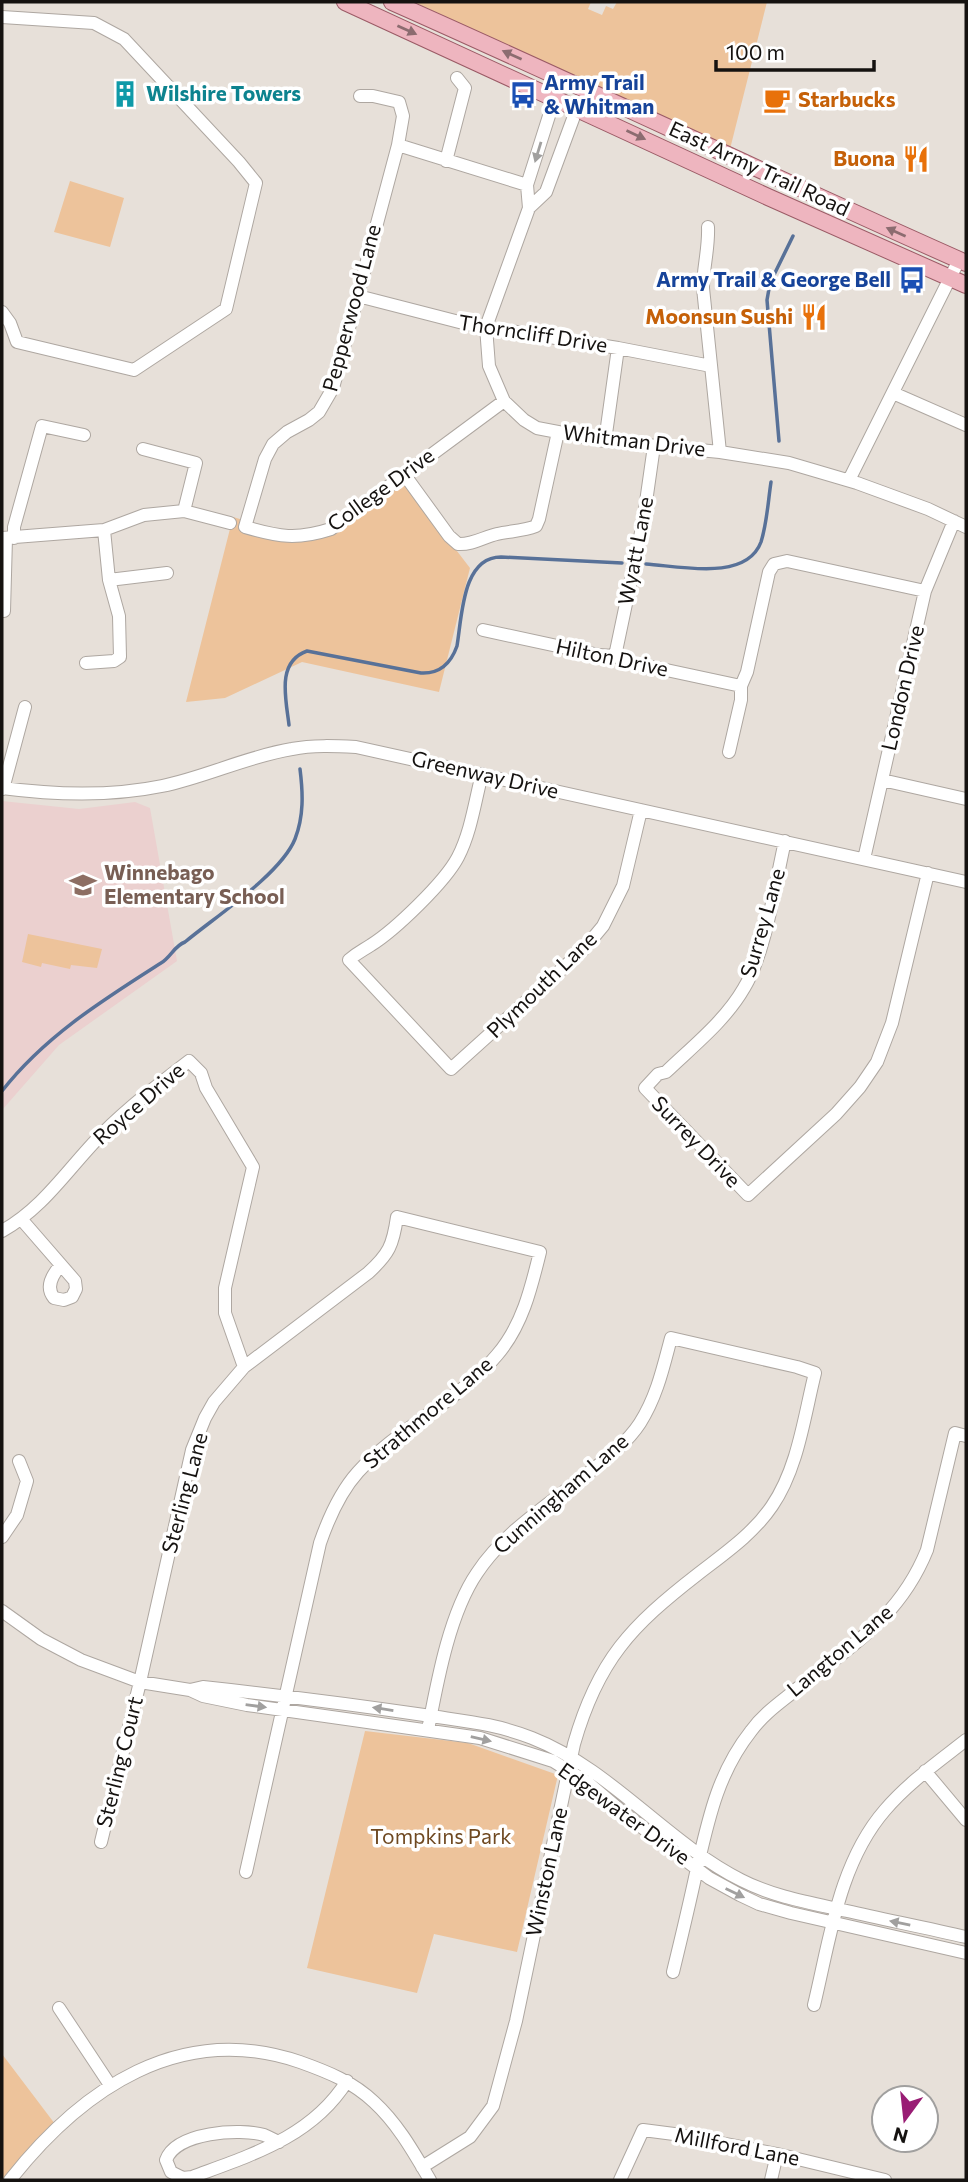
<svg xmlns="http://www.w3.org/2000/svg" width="968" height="2182" viewBox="0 0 968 2182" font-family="Commissioner,sans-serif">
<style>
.education{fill:#ebd0cf}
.green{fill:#edc39b}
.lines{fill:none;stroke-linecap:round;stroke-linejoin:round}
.stream{stroke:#587198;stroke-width:3.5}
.minor-casing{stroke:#aea7a1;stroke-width:14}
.major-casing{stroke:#9b5b66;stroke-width:18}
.minor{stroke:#fff;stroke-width:12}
.major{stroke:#eeb5bf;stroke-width:16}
.oneway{fill:#8c6c70}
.oneway2{fill:#a1a09f}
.labels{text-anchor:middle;stroke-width:7;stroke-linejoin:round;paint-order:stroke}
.transit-label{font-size:21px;font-weight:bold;fill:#164399;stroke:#fff;text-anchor:start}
.culture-label{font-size:21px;font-weight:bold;fill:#0d838f;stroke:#fff;text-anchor:start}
.food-label{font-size:21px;font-weight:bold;fill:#c56008;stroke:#fff;text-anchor:end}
.street-label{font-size:21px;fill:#151210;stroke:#fff}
.education-label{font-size:21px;font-weight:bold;fill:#785e54;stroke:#fff;text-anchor:start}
.park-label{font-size:21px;fill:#6f4921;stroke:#fff}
</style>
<rect width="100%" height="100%" fill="#e7e0d9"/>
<path class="education" d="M2 801 79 809 135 802 150 808 177 961 59 1045 2 1110Z"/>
<path class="green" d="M414 2H591L588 9 602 15 606 6 613 9 617 2H767L730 149Z
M70 181 124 198 110 247 54 232Z
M397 473 470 568 439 692 302 662 225 698 186 702 233 517 284 532 329 527Z
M28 934 102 949 97 968 71 965 70 969 42 963 41 967 22 962Z
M365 1731 468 1743 558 1775 517 1952 434 1934 417 1993 307 1968Z
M2 2054 55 2124 5 2180H2Z"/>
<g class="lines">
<path class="stream" d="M779 441 767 300 770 283 793 236
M646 564C679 566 746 582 761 542 767 523 768 502 771 482
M289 725C286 699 276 662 307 651L421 673C440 674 451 663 457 646 462 617 462 557 501 557L622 563
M2 1091C45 1036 103 1000 161 963 171 957 174 946 185 942 215 917 281 874 295 839 304 816 303 793 300 769"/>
<defs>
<path id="minor" d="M2 17 94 23 124 39 239 162 256 183 226 309 134 370 17 342 10 323 2 312
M360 96H373L399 102 403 116 398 145 333 388 319 412 309 420 287 432 273 444 265 459 245 527C279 537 297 540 331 529L504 401
M555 97 527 185 529 208 486 327 489 366 504 401 524 420 537 428 605 441 720 452 789 463 857 483 928 509 966 527
M398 145 527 185
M446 161 465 88 457 78
M529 208 546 192 577 108
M708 227C709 248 703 268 703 288L720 452
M358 296 467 324 618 348 711 366
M893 393 966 425
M605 441 618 348
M143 449 196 463 184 511
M404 474 449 536 458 544C472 545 484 537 497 534 510 531 523 531 536 526L539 519 558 432
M849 480 959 260
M2 538 104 530 144 515 184 511 230 523
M14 538V527L42 426 84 435
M109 580 167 573
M2 611H4L6 538
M483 630 599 655 615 656 629 662 741 686
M615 656 643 523 654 446
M86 663 114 661 120 657 119 616 109 580 104 530
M729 752 741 700V686L747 672 769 572 774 564 787 561 925 591
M482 774C475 801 471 832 458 857 445 882 395 930 371 945 362 951 358 952 349 960L451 1069 583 950 603 926 623 886 641 810
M882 780 966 799
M2 788C56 795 109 797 162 786 206 777 248 756 292 749 313 745 335 746 356 747L966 882
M3 789 25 707
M785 841C775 884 766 952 744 988 725 1021 693 1046 666 1072L658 1074 645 1088 748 1195 836 1114 860 1087 877 1062 892 1023 928 873
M864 859 925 591 954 521
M22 1220 75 1281 76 1289 72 1297 64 1300 54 1298C45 1287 52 1275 61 1265
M2 1231C44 1208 69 1167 102 1134 129 1107 159 1084 189 1061L201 1073 206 1088 253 1167 225 1288V1313L244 1367
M2 1537 17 1515 27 1481 19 1461
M2 1611 41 1639 81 1660 140 1682 190 1690 203 1696 247 1705 480 1738 553 1761 587 1782 627 1816 709 1878 740 1895 759 1904 791 1913 966 1953
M190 1690 203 1687C277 1695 350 1704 424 1715 462 1721 494 1723 532 1738 611 1769 666 1842 741 1880 774 1897 811 1903 847 1911 887 1920 927 1928 966 1937
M925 1771 966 1820
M101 1842 140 1682 192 1450 205 1418 214 1402 244 1367 368 1273C389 1254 393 1245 397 1217L540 1252C531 1289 522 1326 497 1355 458 1402 399 1427 358 1472 340 1492 329 1517 320 1543L246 1872
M673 1972C681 1939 689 1906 696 1873 708 1821 717 1774 751 1731 764 1713 781 1702 798 1688 852 1645 900 1617 927 1550L955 1433 966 1436
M814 2005C830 1939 839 1863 885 1810 908 1783 938 1762 966 1740
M59 2008 110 2085
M279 2142C274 2140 269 2137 264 2135 240 2128 176 2132 166 2160L171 2172 183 2178 192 2177C251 2155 312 2137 347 2081
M422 2167 470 2137 493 2106 516 2021 574 1744C598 1660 631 1626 698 1574 725 1553 753 1534 772 1506 798 1468 804 1417 815 1373L797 1367 671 1338C663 1368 657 1396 640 1423 627 1443 606 1459 587 1474 548 1505 504 1532 477 1573 449 1614 437 1683 428 1730
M10 2180C82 2089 180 2021 300 2062 328 2072 353 2082 374 2102 398 2124 414 2153 430 2180
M620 2180 643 2130 674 2134 777 2154 885 2180
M771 2180 777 2154"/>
<path id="major" d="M345 2 768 197 966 285
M392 2C584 87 774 178 966 263"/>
</defs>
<use href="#minor" class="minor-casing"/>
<use href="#major" class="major-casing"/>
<use href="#minor" class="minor"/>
<use href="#major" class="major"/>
</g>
<defs><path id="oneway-solid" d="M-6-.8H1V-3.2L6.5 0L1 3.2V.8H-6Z" transform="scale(1.75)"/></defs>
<g class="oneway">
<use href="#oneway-solid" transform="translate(407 30) rotate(24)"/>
<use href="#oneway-solid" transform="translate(512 55) rotate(-156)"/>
<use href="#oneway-solid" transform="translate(636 135) rotate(25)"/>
<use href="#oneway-solid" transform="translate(896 232) rotate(-156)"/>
</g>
<g class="oneway2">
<use href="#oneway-solid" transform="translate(538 152) rotate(107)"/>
<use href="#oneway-solid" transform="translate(256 1706) rotate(8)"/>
<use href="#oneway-solid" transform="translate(383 1709) rotate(-171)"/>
<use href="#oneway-solid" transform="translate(481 1739) rotate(13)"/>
<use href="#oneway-solid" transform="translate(735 1893) rotate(26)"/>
<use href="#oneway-solid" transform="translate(900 1923) rotate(-168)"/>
</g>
<defs>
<symbol id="building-bare" viewBox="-9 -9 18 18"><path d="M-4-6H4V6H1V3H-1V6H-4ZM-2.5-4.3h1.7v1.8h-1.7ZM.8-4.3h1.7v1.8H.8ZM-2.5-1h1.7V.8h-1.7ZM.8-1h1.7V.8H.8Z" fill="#0f9aa8" stroke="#fff" stroke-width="2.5" paint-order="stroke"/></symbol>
<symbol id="bus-bare" viewBox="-9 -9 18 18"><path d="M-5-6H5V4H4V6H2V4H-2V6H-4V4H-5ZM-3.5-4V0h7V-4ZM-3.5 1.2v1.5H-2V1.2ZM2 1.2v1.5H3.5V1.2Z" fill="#1a4fb4" stroke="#fff" stroke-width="2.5" paint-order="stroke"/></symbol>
<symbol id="cafe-bare" viewBox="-9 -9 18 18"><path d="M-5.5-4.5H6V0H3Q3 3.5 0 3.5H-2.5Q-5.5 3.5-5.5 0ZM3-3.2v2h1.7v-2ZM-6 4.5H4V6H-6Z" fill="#e8710a" stroke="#fff" stroke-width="2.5" paint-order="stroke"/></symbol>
<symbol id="restaurant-bare" viewBox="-9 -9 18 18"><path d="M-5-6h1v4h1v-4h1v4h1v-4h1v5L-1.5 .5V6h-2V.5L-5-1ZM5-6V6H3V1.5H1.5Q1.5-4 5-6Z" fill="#e8710a" stroke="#fff" stroke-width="2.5" paint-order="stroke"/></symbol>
<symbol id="school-bare" viewBox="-9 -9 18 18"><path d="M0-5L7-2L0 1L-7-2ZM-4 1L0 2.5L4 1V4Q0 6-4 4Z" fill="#8d6e63" stroke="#fff" stroke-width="2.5" paint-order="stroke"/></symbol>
</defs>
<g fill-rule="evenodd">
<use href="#building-bare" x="106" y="75" width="38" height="38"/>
<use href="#bus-bare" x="504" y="76" width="38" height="38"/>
<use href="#cafe-bare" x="758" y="81" width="38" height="38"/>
<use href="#restaurant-bare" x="897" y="140" width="38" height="38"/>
<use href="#bus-bare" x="893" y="261" width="38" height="38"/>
<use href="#restaurant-bare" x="795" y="298" width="38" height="38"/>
<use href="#school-bare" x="64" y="866" width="38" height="38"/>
</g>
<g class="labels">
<g class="transit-label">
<text x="544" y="90">Army Trail<tspan x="544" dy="24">&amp; Whitman</tspan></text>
<text x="891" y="287" text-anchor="end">Army Trail &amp; George Bell</text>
</g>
<g class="culture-label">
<text x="146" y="101">Wilshire Towers</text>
</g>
<g class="food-label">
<text x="798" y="107" text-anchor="start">Starbucks</text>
<text x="895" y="166">Buona</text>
<text x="793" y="324">Moonsun Sushi</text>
</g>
<g class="street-label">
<text transform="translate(759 169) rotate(25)" y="7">East Army Trail Road</text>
<text transform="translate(352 308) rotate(-75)" y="7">Pepperwood Lane</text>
<text transform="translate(533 334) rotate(9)" y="7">Thorncliff Drive</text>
<text transform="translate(634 441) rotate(7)" y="7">Whitman Drive</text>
<text transform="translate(381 490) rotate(-36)" y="7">College Drive</text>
<text transform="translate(636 551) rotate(-79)" y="7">Wyatt Lane</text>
<text transform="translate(612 658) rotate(12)" y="7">Hilton Drive</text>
<text transform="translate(903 688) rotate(-77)" y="7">London Drive</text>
<text transform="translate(485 775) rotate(13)" y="7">Greenway Drive</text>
<text transform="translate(763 923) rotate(-74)" y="7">Surrey Lane</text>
<text transform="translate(542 985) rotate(-44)" y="7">Plymouth Lane</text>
<text transform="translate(139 1104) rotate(-41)" y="7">Royce Drive</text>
<text transform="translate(696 1142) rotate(46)" y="7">Surrey Drive</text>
<text transform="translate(428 1413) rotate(-40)" y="7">Strathmore Lane</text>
<text transform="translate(185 1493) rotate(-75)" y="7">Sterling Lane</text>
<text transform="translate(561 1494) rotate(-41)" y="7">Cunningham Lane</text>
<text transform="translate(840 1651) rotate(-40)" y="7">Langton Lane</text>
<text transform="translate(120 1762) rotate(-76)" y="7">Sterling Court</text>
<text transform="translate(624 1814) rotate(36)" y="7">Edgewater Drive</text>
<text transform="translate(547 1872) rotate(-78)" y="7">Winston Lane</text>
<text transform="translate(737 2147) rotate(11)" y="7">Millford Lane</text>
</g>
<g class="education-label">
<text x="104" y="880">Winnebago<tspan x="104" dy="24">Elementary School</tspan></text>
</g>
<g class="park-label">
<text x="441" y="1844">Tompkins Park</text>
</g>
</g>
<rect width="968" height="2182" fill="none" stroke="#151210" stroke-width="7"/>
<g transform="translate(905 2119) rotate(195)"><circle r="33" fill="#ffffff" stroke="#a1a09f" stroke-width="2"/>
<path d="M0-5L12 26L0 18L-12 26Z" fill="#991d74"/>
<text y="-10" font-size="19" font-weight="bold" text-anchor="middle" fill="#151210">N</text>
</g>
<path d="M716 60v10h158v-10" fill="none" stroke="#151210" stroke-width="3.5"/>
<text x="726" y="60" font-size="21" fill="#151210" stroke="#ffffff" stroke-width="5" paint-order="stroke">100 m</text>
</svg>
